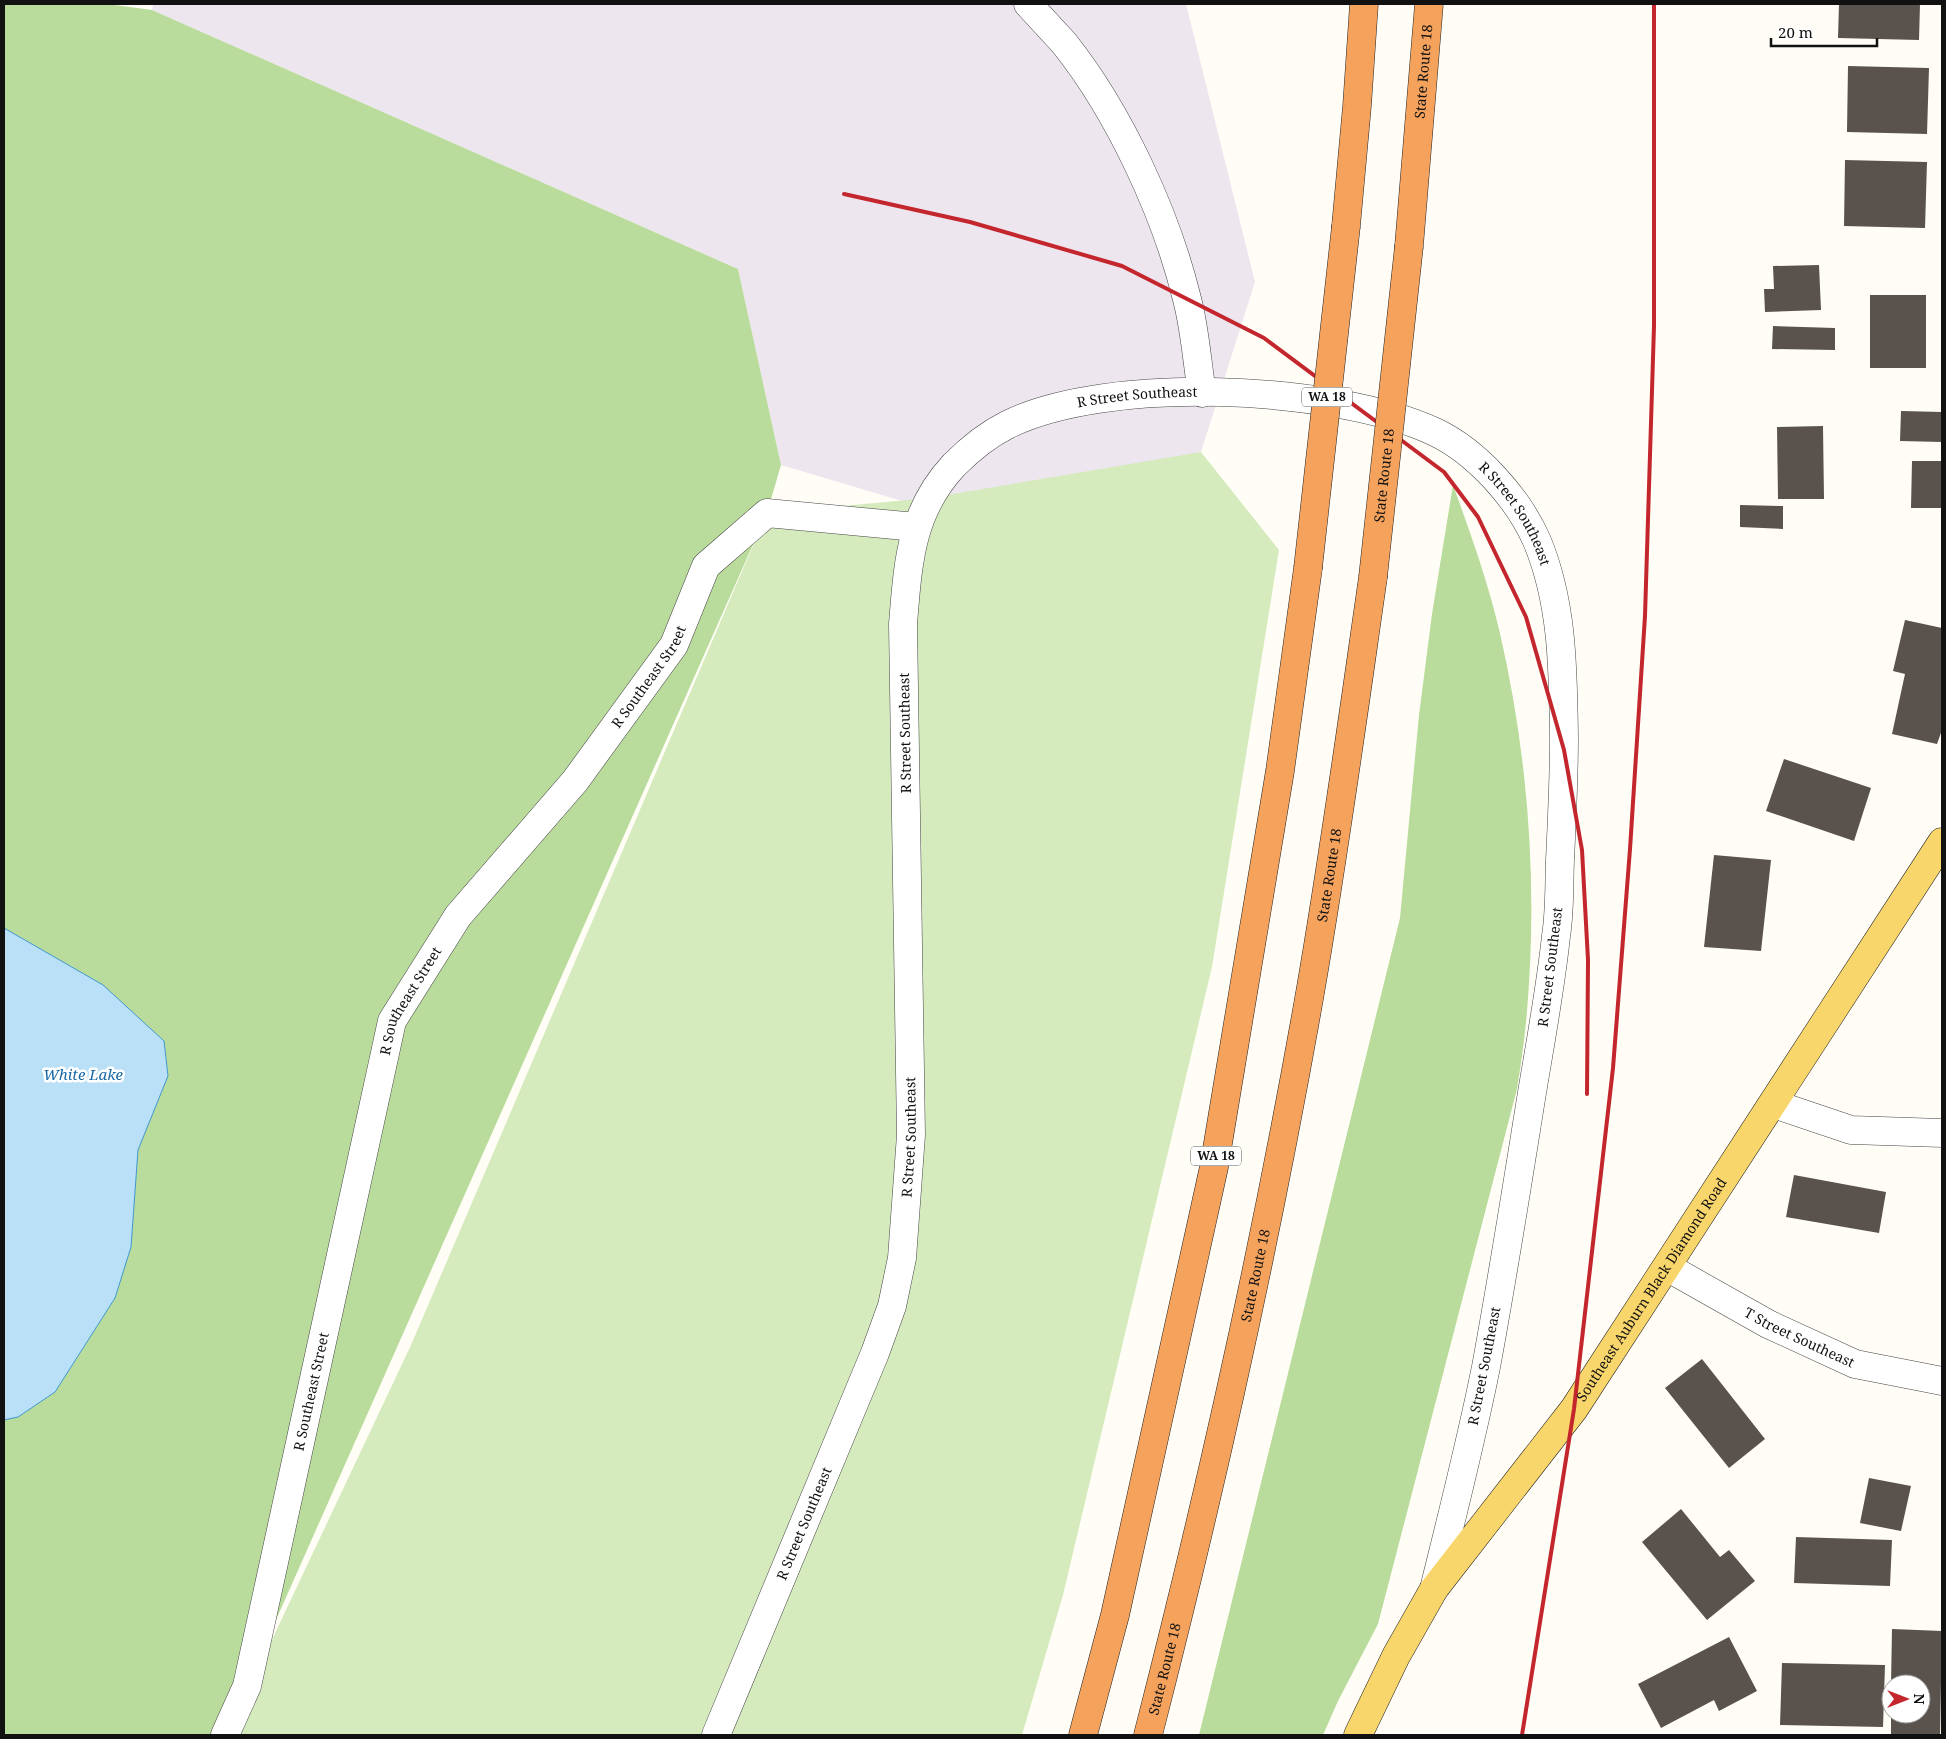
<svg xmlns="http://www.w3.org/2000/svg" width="1946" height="1739" viewBox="0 0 1946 1739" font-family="'Noto Serif',serif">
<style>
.industrial{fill:#eee6ef}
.green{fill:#d5ebbd}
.forest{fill:#b9dc9c}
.water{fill:#b9e0f7;stroke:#3f96cf}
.building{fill:#5a524d}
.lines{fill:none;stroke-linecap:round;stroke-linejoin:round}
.minor-casing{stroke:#444;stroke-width:29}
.major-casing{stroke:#222;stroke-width:29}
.highway-casing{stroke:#222;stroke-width:29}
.minor{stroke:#fff;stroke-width:28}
.major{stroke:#f9d66b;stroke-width:28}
.highway{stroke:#f5a25d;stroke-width:28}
.rail{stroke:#c4262e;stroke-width:4}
.highway-bridge-casing{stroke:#222;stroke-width:29;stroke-linecap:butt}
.highway-bridge{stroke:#f5a25d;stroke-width:28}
.labels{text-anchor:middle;stroke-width:5;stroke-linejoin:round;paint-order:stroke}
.shield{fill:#fff;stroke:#585858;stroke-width:1}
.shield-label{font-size:12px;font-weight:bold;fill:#111}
.street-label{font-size:14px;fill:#111;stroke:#fff}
.water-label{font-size:15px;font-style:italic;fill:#1768a6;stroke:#fff}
</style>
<rect width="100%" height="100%" fill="#fffdf5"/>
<path class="industrial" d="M153 4H1186L1255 282 1201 452 986 526 781 465 738 269 152 10Z"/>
<path class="green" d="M1201 452 1279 550 1212 967 1063 1595 1022 1735H227L411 1345 767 513 929 498Z"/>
<path class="forest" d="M4 4H107L152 10 738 269 781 465 767 513 225 1735H4V1420L18 1417 55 1392 115 1298 131 1247 138 1150 168 1075 164 1041 103 985 4 928Z
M1453 485C1470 532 1487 579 1499 629 1528 754 1538 882 1527 1011 1525 1037 1521 1063 1517 1089L1378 1624 1338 1701 1323 1735H1199L1400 918 1419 715 1432 614Z"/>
<path class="water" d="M4 928 103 985 164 1041 168 1076 138 1150 131 1247 115 1298 55 1392 18 1417 4 1420Z"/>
<path class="building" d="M1839 4H1920L1919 40 1838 38Z
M1848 66 1929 68 1927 134 1847 132Z
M1845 160 1927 162 1925 228 1844 226Z
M1819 265 1821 310 1765 312 1764 289H1774L1773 266Z
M1870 295H1926V368H1870Z
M1773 326 1835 328V350L1772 349Z
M1901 411 1942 412V442L1900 441Z
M1823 426 1824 499H1778L1777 427Z
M1912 461H1942V508H1911Z
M1740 505 1783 506V529L1740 527Z
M1905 620 1942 628V730L1937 744 1892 734 1905 674 1893 671Z
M1784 759 1871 788 1854 841 1766 811Z
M1714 855 1771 860 1761 951 1704 947Z
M1794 1175 1886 1192 1879 1233 1786 1217Z
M1702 1359 1765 1439 1729 1468 1665 1388Z
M1869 1478 1911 1486 1901 1531 1860 1523Z
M1681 1509 1720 1557 1729 1550 1755 1581 1707 1620 1642 1542Z
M1796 1537 1892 1540 1890 1586 1794 1583Z
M1892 1629 1942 1631 1940 1735H1891V1714H1921V1684H1891Z
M1729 1637 1757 1691 1719 1711 1714 1700 1661 1728 1638 1684Z
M1782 1663 1885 1665 1883 1727 1780 1725Z"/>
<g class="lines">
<defs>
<g id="minor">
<path d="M1028 4C1040 17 1052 30 1064 43 1119 112 1166 213 1187 299 1195 329 1197 362 1202 393"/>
<path d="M1774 1104 1851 1130 1942 1133"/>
<path id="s1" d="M1667 1267 1768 1324 1855 1364 1942 1381"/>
<path id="s2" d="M225 1735 247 1686 392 1021 458 916 575 781 674 645 706 566 767 513 916 527"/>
<path id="s3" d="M716 1735 875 1353 892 1306 902 1258 911 1135 903 624C908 564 910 512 954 465 969 450 987 435 1007 425 1107 375 1334 385 1435 432 1477 452 1518 498 1537 541 1563 603 1563 671 1564 737 1564 778 1562 819 1560 860 1559 885 1560 911 1556 936 1550 993 1539 1049 1530 1105 1516 1193 1502 1280 1486 1367 1471 1442 1452 1516 1434 1589"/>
</g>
<g id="major">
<path id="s4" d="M1358 1735 1396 1656 1434 1589 1574 1409 1942 842"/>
</g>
<g id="highway">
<path d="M1346 226 1357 106 1364 4"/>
<path id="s5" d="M1409 246 1429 4"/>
<path d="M1083 1735 1115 1615 1214 1167 1280 771 1308 568"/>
<path id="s6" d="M1148 1735C1211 1490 1266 1243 1310 993 1334 855 1353 716 1373 577"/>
</g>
</defs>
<use href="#minor" class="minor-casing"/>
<use href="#major" class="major-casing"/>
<use href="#highway" class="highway-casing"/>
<use href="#minor" class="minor"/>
<use href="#major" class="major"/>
<use href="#highway" class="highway"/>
<path class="rail" d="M844 194 970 222 1122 266 1264 338 1444 472 1478 517 1526 617 1564 750 1582 850 1588 960 1587 1094
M1522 1735 1574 1409 1613 1068 1630 849 1645 616 1654 326V4"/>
<defs>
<g id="highway-bridge">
<path d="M1308 568 1346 226"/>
<path id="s7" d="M1373 577 1409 246"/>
</g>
</defs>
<use href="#highway-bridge" class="highway-bridge-casing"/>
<use href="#highway-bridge" class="highway-bridge"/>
</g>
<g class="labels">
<g class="shield">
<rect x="1302" y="387.5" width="50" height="19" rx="4"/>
<rect x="1191" y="1146.5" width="50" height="19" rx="4"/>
</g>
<g class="shield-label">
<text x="1327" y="401">WA 18</text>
<text x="1216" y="1160">WA 18</text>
</g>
<g class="street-label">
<text dy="5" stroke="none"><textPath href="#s5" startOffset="175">State Route 18</textPath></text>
<text dy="5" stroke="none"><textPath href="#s3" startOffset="1519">R Street Southeast</textPath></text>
<text dy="5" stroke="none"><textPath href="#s7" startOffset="102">State Route 18</textPath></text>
<text dy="5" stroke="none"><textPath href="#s3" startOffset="1939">R Street Southeast</textPath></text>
<text dy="5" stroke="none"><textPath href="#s2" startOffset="1165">R Southeast Street</textPath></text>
<text transform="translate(905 733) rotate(-91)" y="5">R Street Southeast</text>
<text dy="5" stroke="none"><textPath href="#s6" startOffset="879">State Route 18</textPath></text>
<text transform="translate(1550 967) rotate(-83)" y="5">R Street Southeast</text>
<text dy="5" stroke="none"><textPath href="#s2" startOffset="760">R Southeast Street</textPath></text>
<text dy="5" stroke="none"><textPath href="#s3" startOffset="634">R Street Southeast</textPath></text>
<text dy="5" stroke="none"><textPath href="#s6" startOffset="472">State Route 18</textPath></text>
<text dy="5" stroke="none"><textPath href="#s4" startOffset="535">Southeast Auburn Black Diamond Road</textPath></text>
<text dy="5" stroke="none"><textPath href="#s1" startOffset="150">T Street Southeast</textPath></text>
<text transform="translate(1484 1366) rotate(-79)" y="5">R Street Southeast</text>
<text dy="5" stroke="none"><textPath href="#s2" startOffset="355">R Southeast Street</textPath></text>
<text dy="5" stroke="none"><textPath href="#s3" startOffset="229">R Street Southeast</textPath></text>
<text dy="5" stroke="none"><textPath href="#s6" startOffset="68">State Route 18</textPath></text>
</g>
<g class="water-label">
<text x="83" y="1080">White Lake</text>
</g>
</g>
<rect width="1946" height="1739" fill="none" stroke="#111111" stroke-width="10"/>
<g transform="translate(1906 1699) rotate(90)"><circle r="24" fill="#ffffff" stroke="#a0a0a0"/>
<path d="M0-4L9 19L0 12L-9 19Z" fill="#c4262e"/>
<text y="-8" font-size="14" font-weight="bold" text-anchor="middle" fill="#111111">N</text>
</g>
<path d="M1771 38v8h106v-8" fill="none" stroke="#111111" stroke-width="2.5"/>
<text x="1778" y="38" font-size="15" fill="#111111" stroke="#ffffff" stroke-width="4" paint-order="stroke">20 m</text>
</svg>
